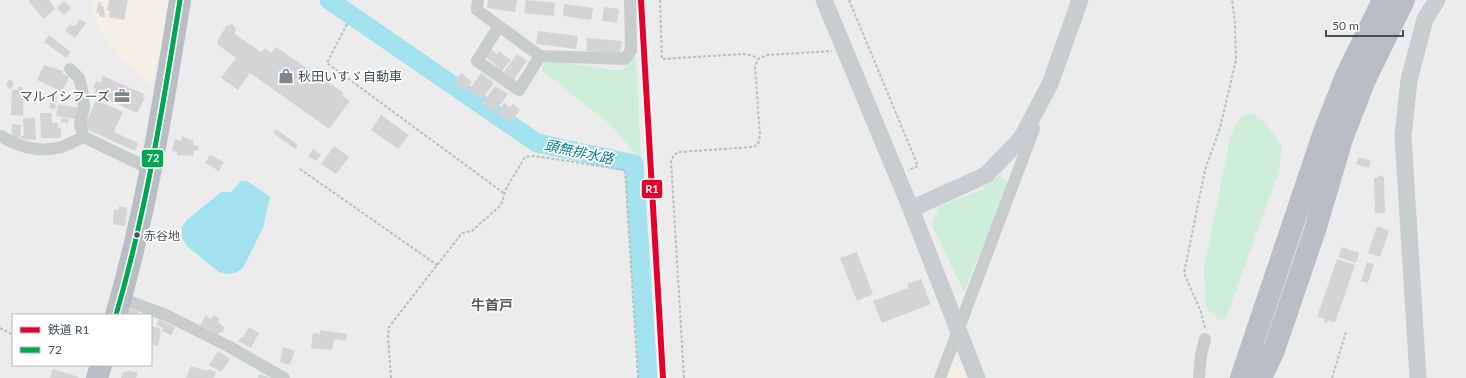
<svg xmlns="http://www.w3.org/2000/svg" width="1466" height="378" viewBox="0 0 1466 378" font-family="Lato,'Noto Sans JP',sans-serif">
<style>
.commercial{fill:#f5f0e6}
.green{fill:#ceeed9}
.water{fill:#a1e2ee}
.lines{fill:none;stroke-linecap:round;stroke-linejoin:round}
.river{stroke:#a1e2ee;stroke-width:19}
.building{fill:#d4d4d7}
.path{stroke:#b4c2bd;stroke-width:2;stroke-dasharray:3 2;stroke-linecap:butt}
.street{stroke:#c8cccd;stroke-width:12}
.secondary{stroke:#c8cdd0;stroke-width:17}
.highway{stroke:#b8bec3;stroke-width:22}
.bus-1-casing{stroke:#fff;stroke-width:8}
.bus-1{stroke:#00a651;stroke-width:5}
.rail-1-casing{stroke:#fff;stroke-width:9}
.rail-1{stroke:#e4002b;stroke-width:6}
.bus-dot{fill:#435059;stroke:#fff;stroke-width:1.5}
.labels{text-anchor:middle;stroke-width:3.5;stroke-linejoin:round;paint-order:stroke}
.bus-label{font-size:12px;fill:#435059;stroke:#fff;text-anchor:start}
.poi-label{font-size:13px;fill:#435059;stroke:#fff;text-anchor:start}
.water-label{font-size:14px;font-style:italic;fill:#087c92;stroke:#fff}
.neighbourhood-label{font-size:14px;font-weight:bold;fill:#585c60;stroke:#fff}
.line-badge{stroke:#fff;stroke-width:1.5}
.badge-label{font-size:11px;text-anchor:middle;font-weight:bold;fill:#fff}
</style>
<rect width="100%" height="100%" fill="#edecec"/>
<path class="commercial" d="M94 0H172L152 85 123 61 101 31 92 12Z
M962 363 968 378H947L951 367Z"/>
<path class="green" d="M636 55 641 161 611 125 541 70 546 60 621 71Z
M1253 113 1267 125 1282 146 1279 171 1226 319 1219 320 1206 308 1204 268 1231 134 1240 117Z
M1000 175 1009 184 964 292 932 225 938 207 981 190Z"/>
<path class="water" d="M241 181H247L270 197 263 228 243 268 235 273 225 274 219 272 187 246 182 238V227L187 220 221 192H231Z"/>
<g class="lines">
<path class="river" d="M329 0 537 143 634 164 648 378"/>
</g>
<path class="building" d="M30 0H49L55 9 44 19 28 1Z
M109 0H128L124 20 109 17 110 11H107Z
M488 0H517L515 12 487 8Z
M526 0 555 3 554 16 524 13Z
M64 1 71 8 64 15 57 8Z
M99 2 101 3V6L104 7 105 18 99 16V13H96Z
M564 4 593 8 591 20 563 16Z
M604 7 619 9 617 23 602 21Z
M80 19 86 23 75 38 65 31 70 24 73 26 76 25Z
M232 24 236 29 235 34 261 52 265 48 271 53 276 47 344 93 342 96 350 101 329 129 250 73 238 90 221 78 236 58 218 45 217 42 226 26Z
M538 31 578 36 576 49 536 44Z
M49 35 71 52 66 58 44 42Z
M587 38 622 41 620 54 586 51Z
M491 49 497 54 499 51 511 60 502 71 486 57Z
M517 54 527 61 514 79 504 72Z
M44 65 63 71 62 73 69 77 62 92 37 80Z
M461 73 472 82 465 91 454 83Z
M481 73 494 83 482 99 469 90Z
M103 76 144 94 143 97 145 98 137 113 94 93 96 89 93 88 96 81 100 83Z
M9 79 14 82 11 89 6 86Z
M495 86 508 94 495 112 482 104Z
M18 87H22V91H24L23 116 11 115 12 90H18Z
M52 96 57 97 55 109 49 108Z
M96 100 123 112 114 132 138 143 135 151 84 128Z
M504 103 510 107 513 104 520 109 511 123 497 113Z
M58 104 78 108 76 119 56 116Z
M40 113H51L52 123H58V128H61V138H41Z
M381 115 409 135 398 149 371 130Z
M23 118H35L36 140 21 139V136H24Z
M62 118 69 119 68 123 61 122Z
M12 124 21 125 20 138H11Z
M276 129 298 145 295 149 273 133Z
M182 136 194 141 193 145 199 146 198 151 195 150 193 156 177 155V152L172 151 175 139 181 141Z
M334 146 349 157 336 174 321 164Z
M313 149 321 155 316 161 308 156Z
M210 155 224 162 219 171 205 163Z
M1359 157 1371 161 1369 168 1356 164Z
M1378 175 1384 177 1385 213H1375L1374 178 1379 177Z
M119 206 127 208 125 226 113 224 114 209 119 210Z
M1377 226 1389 231 1380 257 1368 253Z
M1342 247 1359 253 1356 263 1338 257Z
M857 252 873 294 857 301 840 258Z
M1337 259 1355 265 1335 323 1328 320 1327 323 1324 322 1325 319 1317 317Z
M1367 262 1374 264 1368 283 1361 281Z
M921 279 931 304 882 323 873 301 908 288 907 284Z
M129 309 138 311 137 315H127Z
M206 315 211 319 214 315 220 319 218 322 225 328 222 333 220 332 218 335 210 334 212 331 200 325Z
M159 319 175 327 171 335 162 331 163 328 156 325Z
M151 326 160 328 159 332H161L158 346 151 344Z
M249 327 259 333 251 348 238 341 241 337 243 338Z
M320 330 347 334 346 341 334 339 332 350 311 348 313 333 320 334Z
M283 347 295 351 290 365 280 362Z
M218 351 230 359 221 372 209 365Z
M191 366 207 371 208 369 216 372 214 378H186Z
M53 369 79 377 78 378H50Z
M128 370 138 373 136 378H121L124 371 127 372Z
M259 374 272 378H258Z"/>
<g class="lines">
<path class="path" d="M660 0 662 59 744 54 753 56 758 59
M849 0 918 166 908 170
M347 24 327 63 505 194
M300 169 437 265
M0 328 13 335
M1205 328 1201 312 1184 273 1205 170 1220 128 1236 60 1235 22 1232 0
M391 378 388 336 389 327 462 233 472 231 501 205 506 189 525 157 535 156 625 170 638 378
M684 378 671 161 674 155 679 152 753 147 758 144 760 136 755 67 758 59 767 55 832 51
M1332 378 1346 332"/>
<path class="street" d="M478 0 477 10 540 56 625 59 631 50 630 0
M499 26 477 61 519 90 540 56
M70 69 79 78 82 89 84 107 80 125 84 137
M1 136C17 147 41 153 61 147 68 145 76 140 84 137L150 169
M120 298 166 315 228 346 284 378
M940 378 1034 129
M1199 378 1201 355 1205 339"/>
<path class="secondary" d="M824 0 911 209 977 378
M911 209 986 175 1021 139 1050 84 1080 0
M1418 378 1403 136 1409 80 1425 19 1437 0"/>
<path class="highway" d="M116 315C146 212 163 106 180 0
M97 378 101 365
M1241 378 1324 132 1346 76 1383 0
M1261 378 1274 350 1315 230 1342 139 1364 82 1404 0"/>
<defs>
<path id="bus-1" d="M116 315C146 212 163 106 180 0"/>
</defs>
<use href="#bus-1" class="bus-1-casing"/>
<use href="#bus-1" class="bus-1"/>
<defs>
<path id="rail-1" d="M641 0 663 378"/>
</defs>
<use href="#rail-1" class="rail-1-casing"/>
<use href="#rail-1" class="rail-1"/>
</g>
<defs>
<symbol id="shop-bare" viewBox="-9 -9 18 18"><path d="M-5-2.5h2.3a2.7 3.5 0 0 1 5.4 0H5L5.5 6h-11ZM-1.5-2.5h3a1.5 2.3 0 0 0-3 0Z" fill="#7e878c" stroke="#fff" stroke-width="2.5" paint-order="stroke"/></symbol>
<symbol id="office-bare" viewBox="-9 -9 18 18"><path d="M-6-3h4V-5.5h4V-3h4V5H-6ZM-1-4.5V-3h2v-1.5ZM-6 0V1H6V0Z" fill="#7e878c" stroke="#fff" stroke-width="2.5" paint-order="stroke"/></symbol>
</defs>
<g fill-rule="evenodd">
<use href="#shop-bare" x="275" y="65" width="22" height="22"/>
<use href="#office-bare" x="111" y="85" width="22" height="22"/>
</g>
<circle class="bus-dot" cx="137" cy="235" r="3.5"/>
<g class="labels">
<g class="bus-label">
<text x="144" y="240">赤谷地</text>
</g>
<g class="poi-label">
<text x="298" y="81">秋田いすゞ自動車</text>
<text x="110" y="101" text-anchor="end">マルイシフーズ</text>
</g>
<g class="water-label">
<text transform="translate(579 152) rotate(12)" y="5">頭無排水路</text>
</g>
<g class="neighbourhood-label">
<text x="492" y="310">牛首戸</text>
</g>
</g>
<g class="line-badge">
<rect x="141" y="149" width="23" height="19" rx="4" fill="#00a651"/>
<rect x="641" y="179" width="22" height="20" rx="4" fill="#e4002b"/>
</g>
<g class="badge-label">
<text x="153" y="162">72</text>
<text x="652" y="193">R1</text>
</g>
<rect x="12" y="314" width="140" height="52" fill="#ffffff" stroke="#b4b9bd"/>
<rect x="20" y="327" width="20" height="6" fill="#e4002b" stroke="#b4b9bd"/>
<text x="48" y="334" font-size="12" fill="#435059">鉄道 R1</text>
<rect x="20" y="347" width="20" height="6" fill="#00a651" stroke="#b4b9bd"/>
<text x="48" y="354" font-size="12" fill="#435059">72</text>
<path d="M1326 30v6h77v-6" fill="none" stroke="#435059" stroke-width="2"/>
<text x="1332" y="30" font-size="12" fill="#435059" stroke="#ffffff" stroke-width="3" paint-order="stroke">50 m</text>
</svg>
